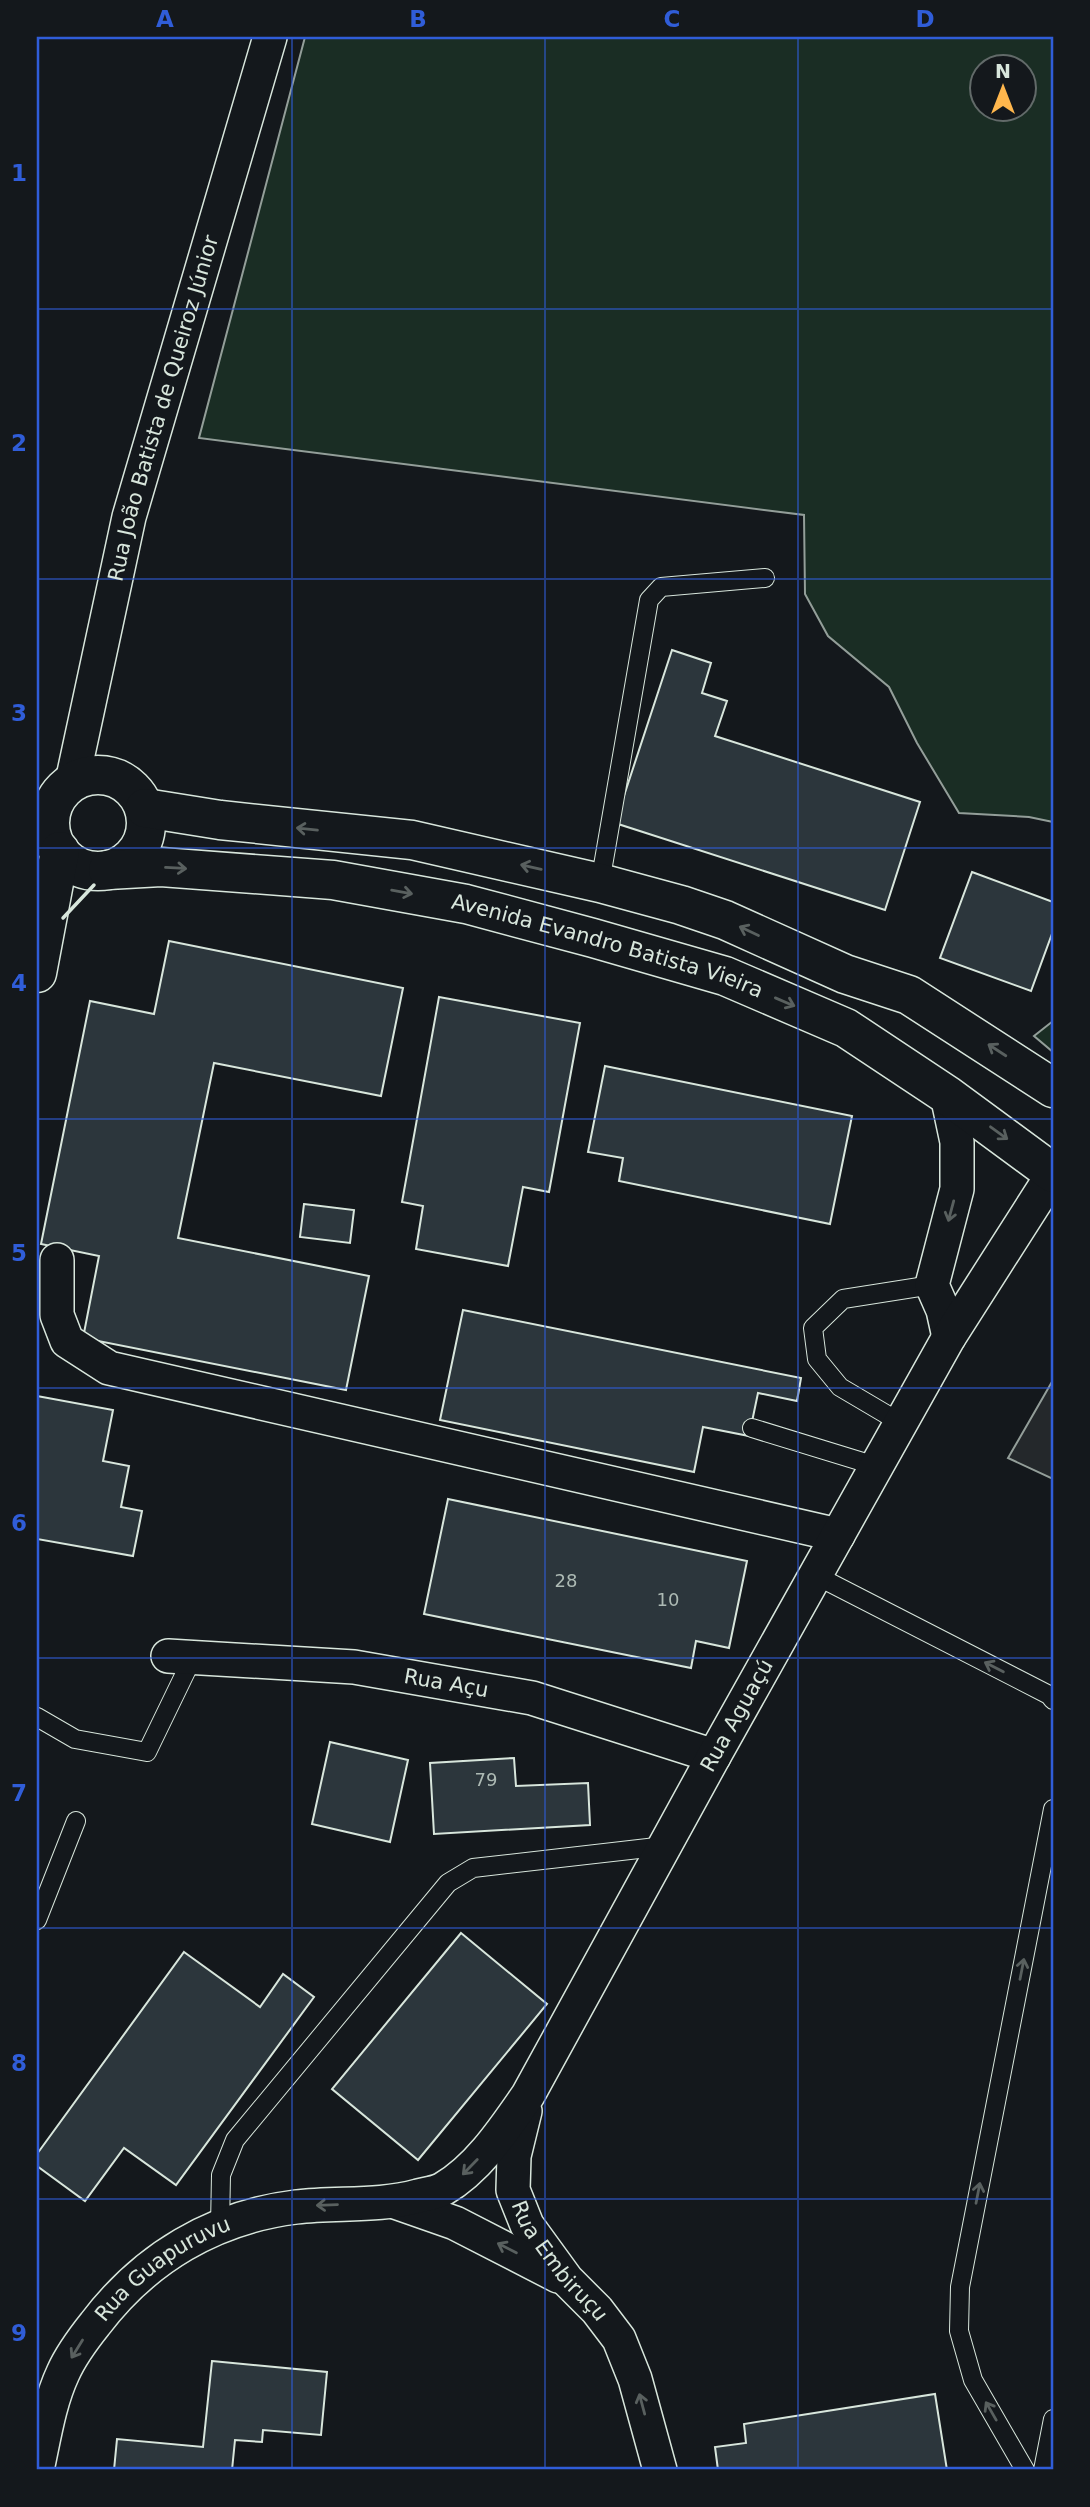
<svg xmlns="http://www.w3.org/2000/svg" width="1090" height="2507" viewBox="0 0 1090 2507" font-family="'DejaVu Sans',sans-serif">
<style>
.green{fill:#1a2d24;stroke:#939e99;stroke-width:2;fill-rule:evenodd}
.parking{fill:#24282b;stroke:#939e99;stroke-width:2}
.building{fill:#2c363c;stroke:#d8e6dc;stroke-width:2}
.lines{fill:none;stroke-linecap:round;stroke-linejoin:round}
.lane-casing{stroke:#d8e6dc;stroke-width:20}
.street-casing{stroke:#d8e6dc;stroke-width:36}
.secondary-casing{stroke:#d8e6dc;stroke-width:41}
.lane{stroke:#14181c;stroke-width:18}
.street{stroke:#14181c;stroke-width:33}
.secondary{stroke:#14181c;stroke-width:38}
.wall{stroke:#d8e6dc;stroke-width:3.5}
.oneway{stroke:#59605f}
.grid{fill:none;stroke:#305dd8;stroke-width:2;stroke-opacity:0.55}
.labels{text-anchor:middle;stroke-width:5;stroke-linejoin:round;paint-order:stroke}
.number-label{font-size:18px;fill:#adbab4}
.street-label{font-size:21px;fill:#d8e6dc;stroke:#14181c}
.neatline{fill:none;stroke:#305dd8;stroke-width:2.5}
.grid-label{font-size:23px;text-anchor:middle;font-weight:bold;fill:#305dd8}
</style>
<rect width="100%" height="100%" fill="#14181c"/>
<path class="green" d="M305 37H1053V822L1029 817 959 813 917 743 889 687 828 636 805 594 804 515 199 438ZM982 66H1024V108H982Z
M1053 1021V1052L1034 1036Z"/>
<path class="parking" d="M1053 1380V1479L1008 1458Z"/>
<path class="building" d="M672 650 711 663 702 693 727 701 715 736 920 802 885 910 615 823Z
M972 872 1053 902V931L1031 991 940 958Z
M169 941 403 988 381 1096 214 1063 178 1238 369 1276 346 1390 83 1338 99 1256 41 1244 90 1001 154 1014Z
M439 997 580 1023 549 1192 523 1187 508 1266 416 1249 423 1206 402 1202Z
M605 1066 852 1116 830 1224 619 1181 623 1158 588 1152Z
M304 1204 354 1210 350 1243 300 1237Z
M463 1310 801 1378 797 1401 758 1393 749 1436 703 1427 694 1472 440 1420Z
M37 1396 113 1410 103 1461 129 1466 121 1507 142 1511 133 1556 37 1539Z
M448 1499 747 1561 729 1648 696 1641 691 1668 424 1614Z
M330 1742 408 1760 390 1842 312 1824Z
M514 1758 516 1786 588 1783 590 1825 434 1834 430 1763Z
M461 1933 547 2004 418 2160 332 2089Z
M184 1952 260 2007 283 1974 314 1997 176 2185 124 2148 85 2201 37 2166V2154Z
M212 2361 327 2372 321 2435 263 2430 262 2442 235 2440 232 2470H114L117 2439 203 2447Z
M935 2394 947 2470H718L715 2447 746 2443 744 2424Z"/>
<g class="lines">
<defs>
<path id="lane" d="M600 883 649 600 661 587 765 578
M901 1423 840 1387 817 1359 813 1328 843 1299 932 1285
M752 1428 876 1466
M815 1575 1049 1695 1053 1700
M37 1717 75 1739 147 1752 193 1657
M37 1920 76 1821
M220 2226 221 2175 235 2140 448 1883 473 1868 665 1846
M1025 2470 973 2380 959 2331 960 2287 1053 1809
M1043 2470 1053 2419"/>
<g id="street">
<path id="s1" d="M72 782 129 517 270 37"/>
<path d="M947 1095 957 1142V1189L932 1285 943 1310 949 1337"/>
<path d="M57 1260V1315L67 1341 109 1368 838 1535"/>
<path id="s2" d="M168 1656 354 1667 532 1698 714 1756"/>
<path id="s3" d="M525 2111 514 2156 513 2190 527 2225 567 2280 597 2310 619 2339 635 2379 660 2470"/>
<path d="M395 2202 455 2223 558 2276"/>
<path id="s4" d="M37 2470C44 2438 49 2403 63 2373 71 2355 83 2339 95 2324 145 2258 214 2217 296 2207 337 2202 378 2207 418 2196 426 2194 436 2193 443 2189 479 2168 505 2128 528 2095L714 1756 949 1337 1053 1174"/>
</g>
<g id="secondary">
<circle cx="98" cy="823" r="48"/>
<path d="M145 808 220 820 412 840 600 883 681 905 725 920 845 974 909 995 1053 1088"/>
<path id="s5" d="M108 870 161 867 333 880 466 904 593 938 725 976 846 1028 947 1095 1053 1173"/>
<path d="M37 973 60 851"/>
</g>
</defs>
<use href="#lane" class="lane-casing"/>
<use href="#street" class="street-casing"/>
<use href="#secondary" class="secondary-casing"/>
<use href="#lane" class="lane"/>
<use href="#street" class="street"/>
<use href="#secondary" class="secondary"/>
<path class="wall" d="M63 918 94 885"/>
</g>
<defs><path id="oneway-shaft" d="M-6 0H5M1.5-3L5.5 0L1.5 3" fill="none" stroke-width="1.6" stroke-linecap="round" stroke-linejoin="round" transform="scale(1.75)"/></defs>
<g class="oneway">
<use href="#oneway-shaft" transform="translate(307 829) rotate(-174)"/>
<use href="#oneway-shaft" transform="translate(531 867) rotate(-167)"/>
<use href="#oneway-shaft" transform="translate(176 868) rotate(3)"/>
<use href="#oneway-shaft" transform="translate(402 892) rotate(10)"/>
<use href="#oneway-shaft" transform="translate(749 931) rotate(-155)"/>
<use href="#oneway-shaft" transform="translate(785 1002) rotate(23)"/>
<use href="#oneway-shaft" transform="translate(997 1050) rotate(-147)"/>
<use href="#oneway-shaft" transform="translate(999 1133) rotate(36)"/>
<use href="#oneway-shaft" transform="translate(951 1211) rotate(105)"/>
<use href="#oneway-shaft" transform="translate(994 1667) rotate(-153)"/>
<use href="#oneway-shaft" transform="translate(1022 1969) rotate(-79)"/>
<use href="#oneway-shaft" transform="translate(470 2167) rotate(134)"/>
<use href="#oneway-shaft" transform="translate(978 2193) rotate(-79)"/>
<use href="#oneway-shaft" transform="translate(327 2205) rotate(178)"/>
<use href="#oneway-shaft" transform="translate(507 2248) rotate(-153)"/>
<use href="#oneway-shaft" transform="translate(77 2349) rotate(122)"/>
<use href="#oneway-shaft" transform="translate(642 2404) rotate(-105)"/>
<use href="#oneway-shaft" transform="translate(991 2411) rotate(-120)"/>
</g>
<path class="grid" d="M292 37V2470M545 37V2470M798 37V2470M37 309H1053M37 579H1053M37 848H1053M37 1119H1053M37 1388H1053M37 1658H1053M37 1928H1053M37 2199H1053"/>
<g class="labels">
<g class="number-label">
<text x="566" y="1587">28</text>
<text x="668" y="1606">10</text>
<text x="486" y="1786">79</text>
</g>
<g class="street-label">
<text dy="7" stroke="none"><textPath href="#s1" startOffset="385">Rua João Batista de Queiroz Júnior</textPath></text>
<text dy="7" stroke="none"><textPath href="#s5" startOffset="508">Avenida Evandro Batista Vieira</textPath></text>
<text dy="7" stroke="none"><textPath href="#s2" startOffset="280">Rua Açu</textPath></text>
<text dy="7" stroke="none"><textPath href="#s4" startOffset="1108">Rua Aguaçú</textPath></text>
<text dy="7" stroke="none"><textPath href="#s3" startOffset="166">Rua Embiruçu</textPath></text>
<text dy="7" stroke="none"><textPath href="#s4" startOffset="248">Rua Guapuruvu</textPath></text>
</g>
</g>
<rect width="1090" height="2507" fill="none" stroke="#14181c" stroke-width="77"/>
<g transform="translate(1003 88)"><circle r="33" fill="#14181c" stroke="#626a69" stroke-width="2"/>
<path d="M0-5L12 26L0 18L-12 26Z" fill="#ffb74d"/>
<text y="-10" font-size="19" font-weight="bold" text-anchor="middle" fill="#d8e6dc">N</text>
</g>
<rect x="38" y="38" width="1014" height="2430" class="neatline"/>
<g class="grid-label">
<text x="165" y="27">A</text>
<text x="418" y="27">B</text>
<text x="672" y="27">C</text>
<text x="925" y="27">D</text>
<text x="19" y="181">1</text>
<text x="19" y="451">2</text>
<text x="19" y="721">3</text>
<text x="19" y="991">4</text>
<text x="19" y="1261">5</text>
<text x="19" y="1531">6</text>
<text x="19" y="1801">7</text>
<text x="19" y="2071">8</text>
<text x="19" y="2341">9</text>
</g>
</svg>
